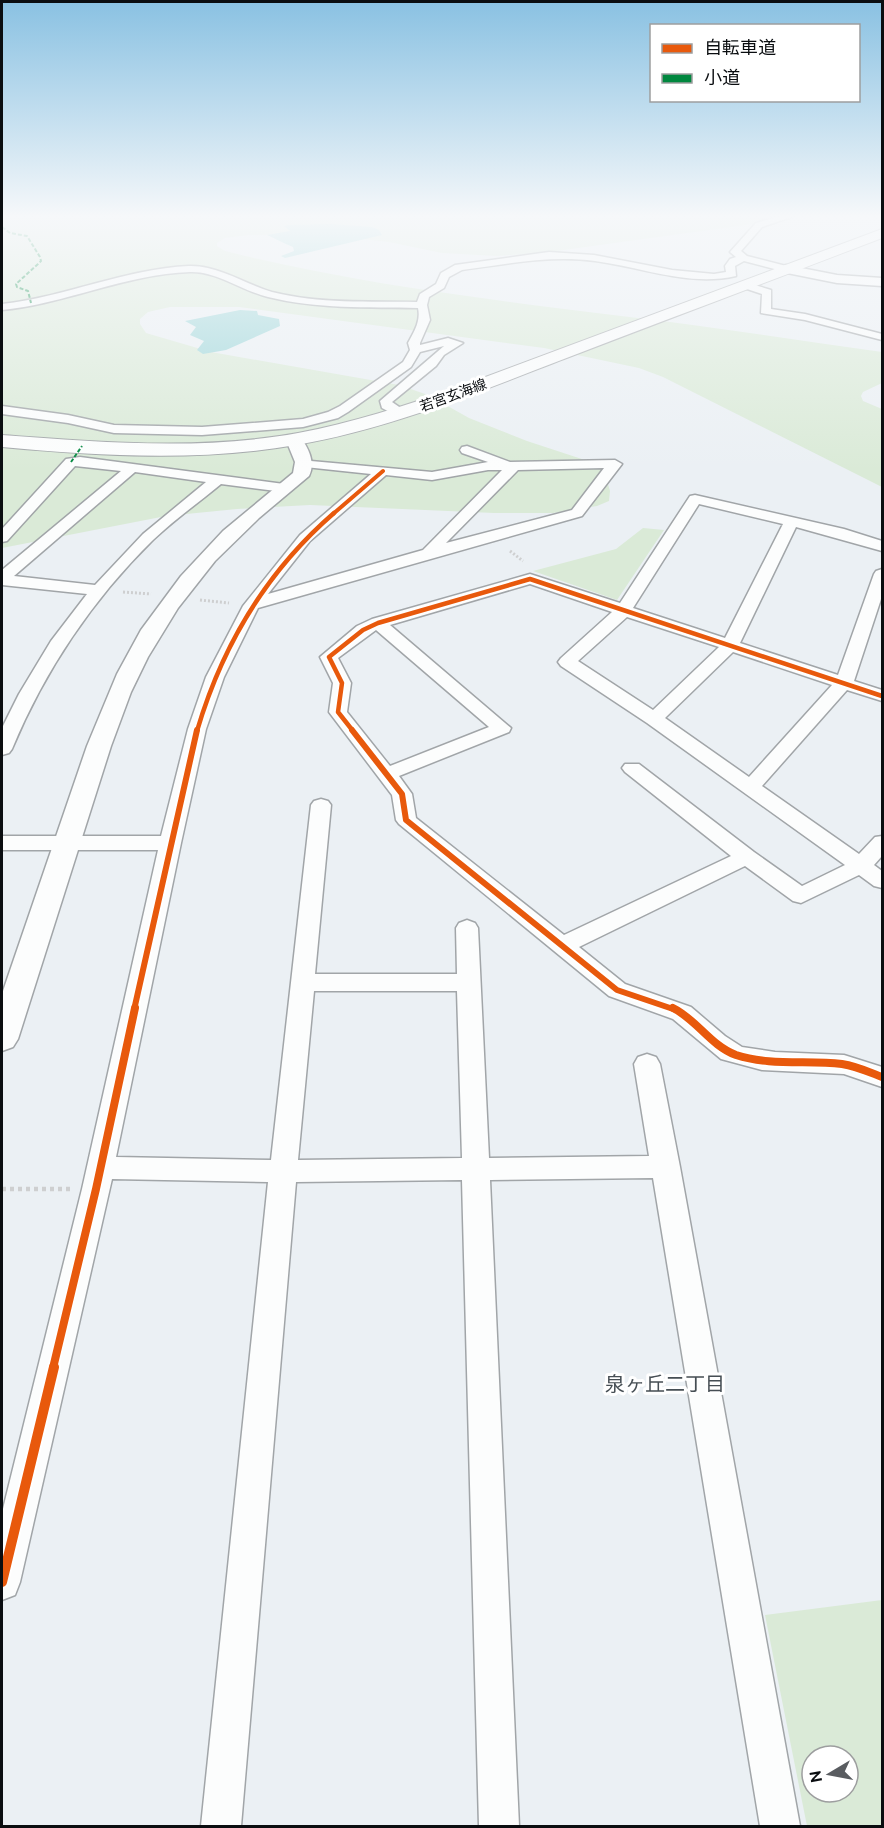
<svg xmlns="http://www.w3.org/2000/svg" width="884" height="1828" viewBox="0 0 884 1828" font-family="Ubuntu,'Noto Sans JP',sans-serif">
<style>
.green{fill:#daead7;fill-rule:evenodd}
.water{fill:#9ad5d8}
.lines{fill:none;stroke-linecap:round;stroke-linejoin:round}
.minor-casing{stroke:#a1a5a8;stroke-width:3}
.tertiary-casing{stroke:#a1a5a8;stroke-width:3}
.primary-casing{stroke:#a1a5a8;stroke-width:2}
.path-far1{stroke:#cecfd0;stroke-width:3;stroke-dasharray:2 2;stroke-linecap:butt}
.path{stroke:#cecfd0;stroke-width:4.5;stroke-dasharray:4 4;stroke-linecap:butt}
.minor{fill:#fcfdfd;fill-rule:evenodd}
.tertiary{fill:#fcfdfd;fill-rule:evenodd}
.primary{fill:#fcfdfd;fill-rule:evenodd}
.quiet{stroke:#00873e;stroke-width:2;stroke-dasharray:4 2;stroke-linecap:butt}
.cycleway-far4-casing{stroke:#fff;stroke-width:6}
.cycleway-far3-casing{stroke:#fff;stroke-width:8}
.cycleway-far2-casing{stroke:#fff;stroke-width:10}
.cycleway-far1-casing{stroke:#fff;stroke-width:11}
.cycleway-casing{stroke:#fff;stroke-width:14}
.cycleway-far4{stroke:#e8590c;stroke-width:4}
.cycleway-far3{stroke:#e8590c;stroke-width:4.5}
.cycleway-far2{stroke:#e8590c;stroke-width:6}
.cycleway-far1{stroke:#e8590c;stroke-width:8}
.cycleway{stroke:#e8590c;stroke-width:10}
.labels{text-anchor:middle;stroke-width:6;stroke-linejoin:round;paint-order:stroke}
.far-street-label{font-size:14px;fill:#0a0d10;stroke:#fff}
.near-neighbourhood-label{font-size:20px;fill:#464e54;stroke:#fff}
</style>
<rect width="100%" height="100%" fill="#ebf0f4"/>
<path class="green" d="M2 214H761L768 218 753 224 549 252 497 256 442 253 389 242 316 234 249 235 225 238 217 243V246L225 251C357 284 486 299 621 316 708 326 795 340 882 352V383L863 392 861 396 863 401 882 409V487L663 377 639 368 544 348 239 307H170L148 312 140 319V324L146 333 211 352 399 385 428 395 469 418 527 441 597 464 605 474 610 491 609 501 597 506 553 513H494L310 505 237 509 166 516 2 548Z
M643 528 664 530 617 600 533 571 616 549Z
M882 1600V1826H807L765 1615ZM812 1756H848V1792H812Z"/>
<path class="water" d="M331 224 372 227 379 230 382 235 285 258 281 256 294 251 293 247C283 243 276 239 267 235L290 231 284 226 290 225Z
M240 310 257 311 258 315 279 319 280 326 226 350 203 354 197 350 204 341 190 335 196 327 185 321Z"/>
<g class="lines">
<defs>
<path id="minor" d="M787 214H800L762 227 741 251 747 256 790 267 791 269 786 272 744 261 735 266 736 276C689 287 641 267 595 261 550 255 506 264 462 270L449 277 444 288 429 297 427 305 430 320 420 343V345L448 338 463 343 444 355 436 366 392 402 408 413 407 416H397L382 408 380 401 444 346 420 352 411 367 348 412 338 418 303 427 202 435 114 433 68 423 2 414V406L68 415 114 425 202 427 303 419 328 412 340 406 403 362 410 350 408 343C414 332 421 321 418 308 367 307 317 309 268 297 242 291 217 271 190 272 126 274 65 304 2 310V304C65 297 125 269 189 266 218 265 245 284 272 292 319 304 369 301 417 302L420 294 436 284 441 273 455 265 549 252 594 255 672 270 714 274 726 272 725 266 730 259 736 257 730 252 756 223Z
M745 282 771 290V309L805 314 882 334V340L805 320 761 313 762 294 741 287 740 285Z
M467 446 510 462 615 460 622 464 582 516 258 608 224 677 206 729 181 843 116 1157 271 1160 311 805 314 801 321 799 328 801 331 805 315 974H457L456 928 459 923 467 920 475 923 478 928 489 1158 649 1156 634 1064 638 1057 647 1054 656 1057 660 1064 680 1167 800 1826H760L653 1178 490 1180 519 1826H479L462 1180 296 1182 241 1826H201L268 1182 112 1179 20 1582 15 1595 2 1600V1513L82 1189 158 850H2V836H161L188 729 206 677 243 606 300 535 371 474 305 467 298 463 300 460 432 472 488 462 462 453 460 450 462 447ZM604 468 572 510 446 543 518 470ZM488 470H502L423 550 268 594 310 541 386 475 432 480ZM314 991H457L462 1158 298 1160Z
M80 457 284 484 291 488 284 492 221 484C198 503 174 520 153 540 92 600 45 670 12 749L9 753 2 755V728L19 694 51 641 87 594 2 585V570L121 471 75 466 7 541 2 542V529L66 459ZM135 472 206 482 143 534 95 585 14 576Z
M695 495 844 529 882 541V551L796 527 740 643 838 675 874 574 876 571 882 569V596L854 681 882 690V701L847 690 762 786 859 854 875 837 882 836V856L874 865 882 871V888L874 886 859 875 801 903 793 901 745 866 579 947 625 984 691 1007 725 1036 742 1047 775 1052 844 1055 882 1067V1087L844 1074 762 1070 721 1059 673 1019 609 996 399 824 396 820 392 795 329 712 333 683 320 657 357 626 372 619 530 574 620 603 690 496ZM699 504 783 524 725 638 633 608ZM530 584 612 612 561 658 558 662 561 666 647 723 845 865 802 886 754 852 639 764H625L622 768 625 772 731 856 564 935 416 818 412 794 399 776 509 732 511 728 390 625ZM627 617 719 647 653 710 578 661ZM376 630 489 727 390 766 347 712 351 683 338 658ZM733 652 832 685 749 777 665 718Z"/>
<path id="tertiary" d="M786 265 837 275 882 278V286L837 283 782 272 780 269 782 266Z
M294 435 300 436C308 448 316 462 309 476L259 518 215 561 178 608 148 657 131 692 111 746 18 1039 13 1047 2 1051V994L87 746 117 674 141 630 181 576 223 531 293 473 295 462 286 440Z"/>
<path id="primary" d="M882 229V238C776 279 670 318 564 359 476 393 389 429 296 445 199 462 99 456 2 447V435C100 442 200 451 298 433 352 423 404 406 456 388Z"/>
</defs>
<use href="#minor" class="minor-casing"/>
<use href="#tertiary" class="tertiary-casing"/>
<use href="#primary" class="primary-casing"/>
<path class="path-far1" d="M510 551 523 561
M123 592 151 594
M200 600 229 603"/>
<path class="path" d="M2 1189H70"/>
<use href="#minor" class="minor"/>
<use href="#tertiary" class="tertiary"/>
<use href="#primary" class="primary"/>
<path class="quiet" d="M2 227 10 233 27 236 40 257 41 261 38 264 16 284 17 287 28 291 31 303
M71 462 82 446"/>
<defs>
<path id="cycleway-far4" d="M333 514 383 471"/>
<path id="cycleway-far3" d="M197 731C222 646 267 571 334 513
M353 731 338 712 342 683 329 657 363 630 378 623 530 579 882 696"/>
<path id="cycleway-far2" d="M352 730 402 794 406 820 617 990 676 1010
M134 1010 197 730"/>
<path id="cycleway-far1" d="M673 1008C696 1019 711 1046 736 1055 770 1066 807 1060 842 1064 856 1066 869 1072 882 1077
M53 1368 96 1189 135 1008"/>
<path id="cycleway" d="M2 1582 54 1367"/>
</defs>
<use href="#cycleway-far4" class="cycleway-far4-casing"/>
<use href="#cycleway-far3" class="cycleway-far3-casing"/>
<use href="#cycleway-far2" class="cycleway-far2-casing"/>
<use href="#cycleway-far1" class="cycleway-far1-casing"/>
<use href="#cycleway" class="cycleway-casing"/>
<use href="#cycleway-far4" class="cycleway-far4"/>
<use href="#cycleway-far3" class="cycleway-far3"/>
<use href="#cycleway-far2" class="cycleway-far2"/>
<use href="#cycleway-far1" class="cycleway-far1"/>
<use href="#cycleway" class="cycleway"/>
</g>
<linearGradient id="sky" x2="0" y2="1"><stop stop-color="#89c1e2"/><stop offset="0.46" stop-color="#f6f8fa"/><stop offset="1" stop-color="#f6f8fa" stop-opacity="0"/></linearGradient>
<rect width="884" height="470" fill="url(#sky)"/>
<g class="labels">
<g class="far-street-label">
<text transform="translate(453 395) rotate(-20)" y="5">若宮玄海線</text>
</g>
<g class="near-neighbourhood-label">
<text x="665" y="1391">泉ヶ丘二丁目</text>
</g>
</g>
<rect width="884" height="1828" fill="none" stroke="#0a0d10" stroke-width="6"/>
<rect x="650" y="24" width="210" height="78" fill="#ffffff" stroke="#9d9e9f" stroke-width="1.5"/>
<rect x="662" y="44" width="30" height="9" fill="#e8590c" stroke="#9d9e9f" stroke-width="1.5"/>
<text x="704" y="54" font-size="18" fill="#0a0d10">自転車道</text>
<rect x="662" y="74" width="30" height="9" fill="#00873e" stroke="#9d9e9f" stroke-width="1.5"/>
<text x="704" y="84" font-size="18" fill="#0a0d10">小道</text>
<g transform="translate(830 1774) rotate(260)"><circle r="28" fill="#ffffff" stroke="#9d9e9f" stroke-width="1.5"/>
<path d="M0-4.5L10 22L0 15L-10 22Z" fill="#595c60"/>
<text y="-9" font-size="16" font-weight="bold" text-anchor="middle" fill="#0a0d10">N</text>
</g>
</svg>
